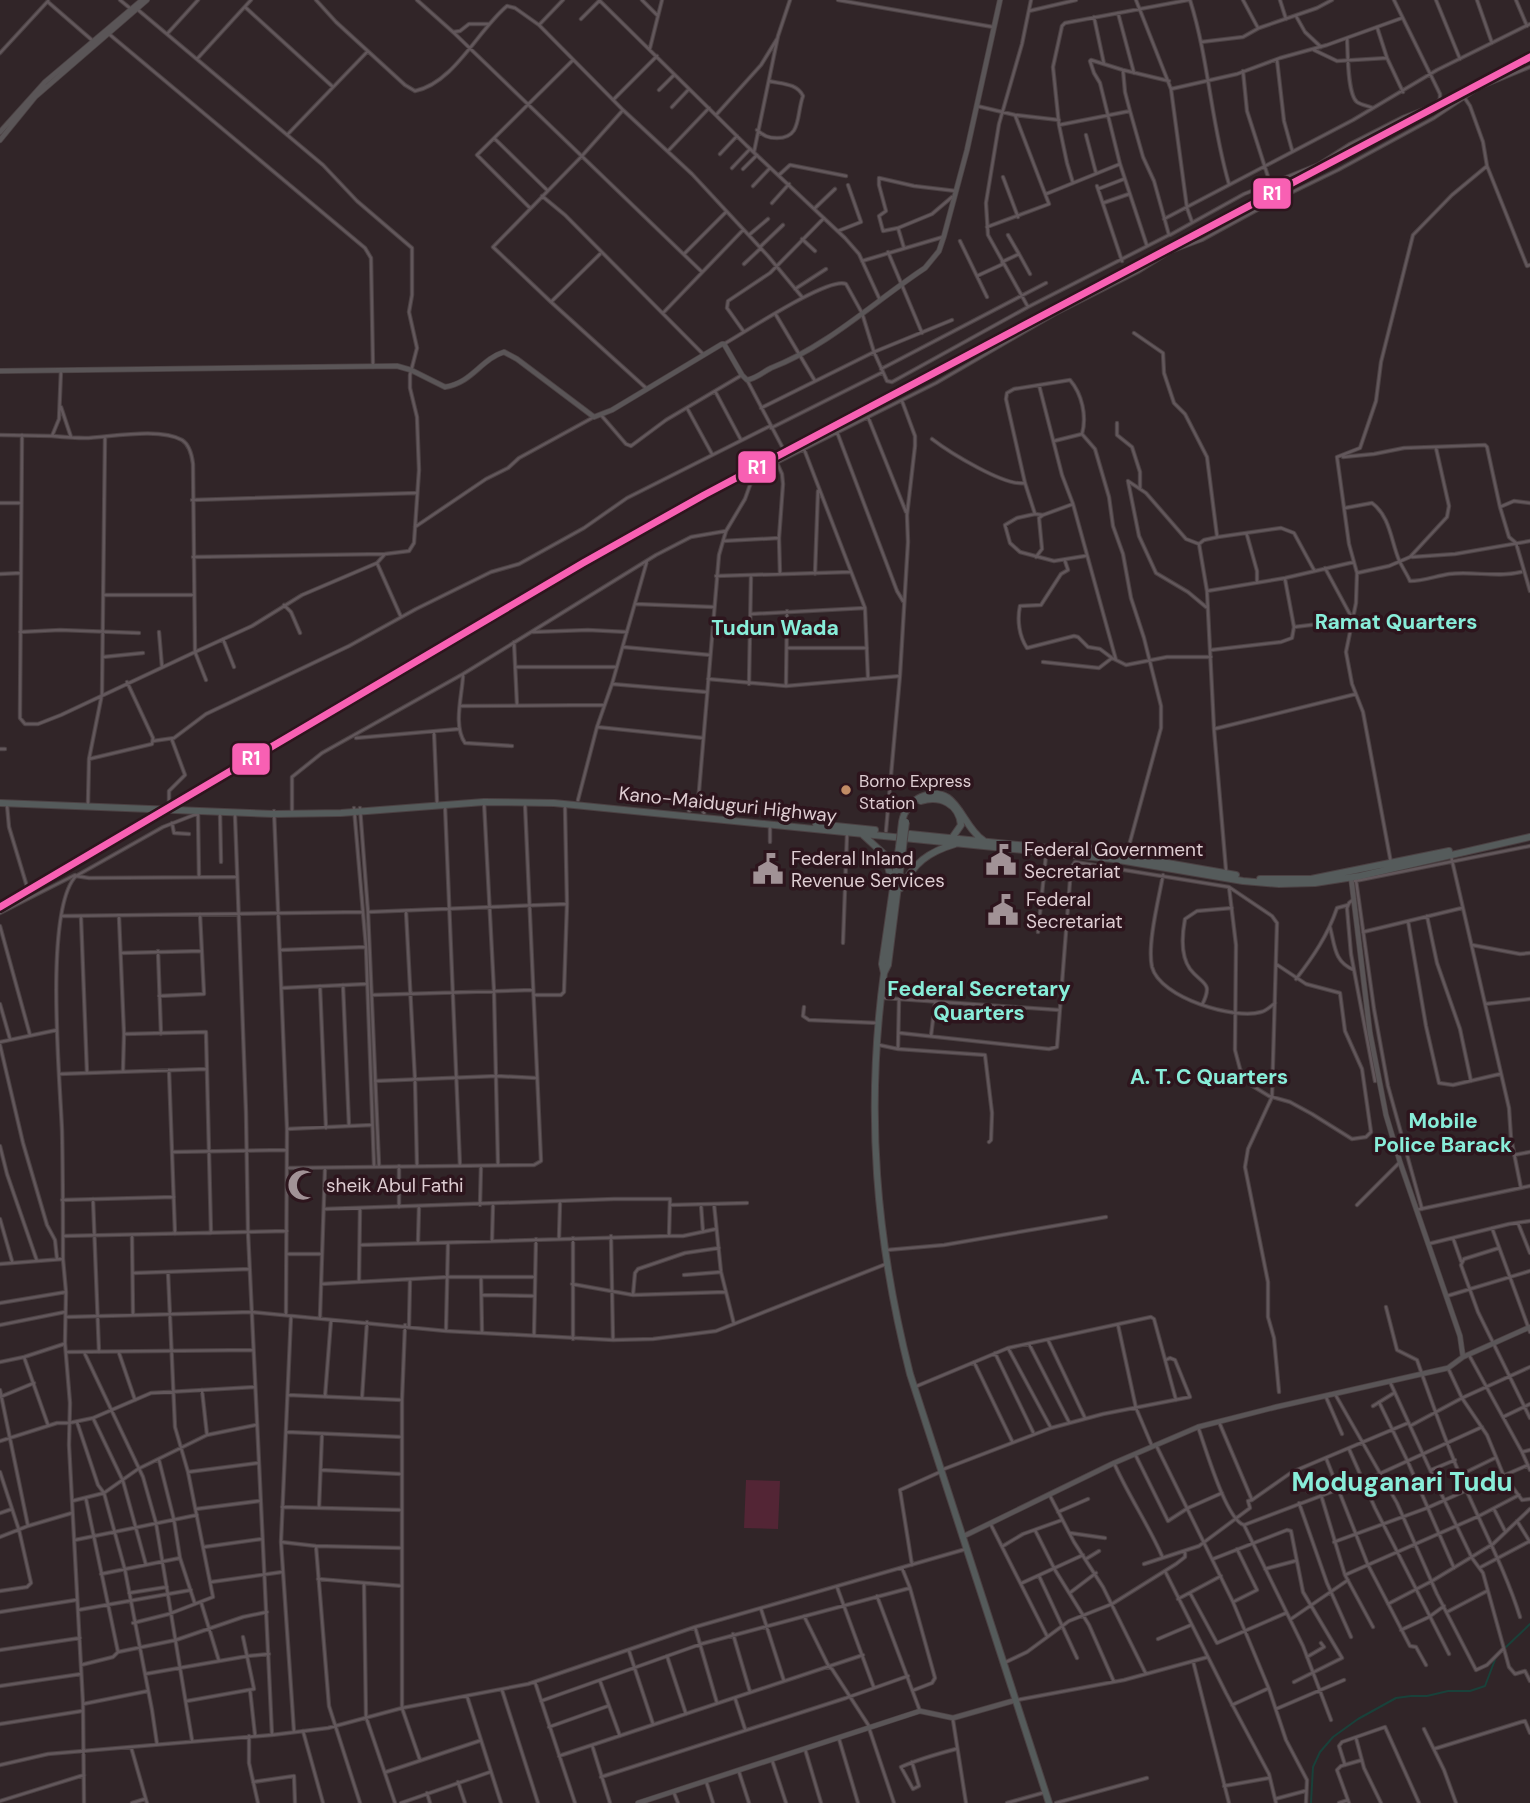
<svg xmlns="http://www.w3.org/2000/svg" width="1530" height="1803" viewBox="0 0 1530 1803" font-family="'DM Sans',sans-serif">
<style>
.green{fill:#532535}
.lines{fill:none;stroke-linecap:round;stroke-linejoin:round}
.stream{stroke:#19413a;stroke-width:2}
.street-casing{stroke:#4b4143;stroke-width:4.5}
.secondary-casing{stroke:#4b4143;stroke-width:6}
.highway-casing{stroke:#4b4143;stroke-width:8}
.street{stroke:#62575b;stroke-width:2.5}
.secondary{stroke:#5a5557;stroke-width:4.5}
.highway{stroke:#555b5b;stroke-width:6}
.highway-bridge-casing{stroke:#4b4143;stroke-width:8;stroke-linecap:butt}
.highway-bridge{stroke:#555b5b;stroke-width:6}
.rail-1-casing{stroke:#2d151d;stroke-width:12}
.rail-1{stroke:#f860b3;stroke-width:7}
.bus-dot{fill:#c18c65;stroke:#2d151d;stroke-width:2.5}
.labels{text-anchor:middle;stroke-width:7;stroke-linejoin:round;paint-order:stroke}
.bus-label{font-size:17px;fill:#decdd2;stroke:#2d151d;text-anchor:start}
.street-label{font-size:19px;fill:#decdd2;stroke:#2d151d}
.poi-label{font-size:19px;fill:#decdd2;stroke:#2d151d;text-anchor:start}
.neighbourhood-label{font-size:21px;font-weight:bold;fill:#88edd9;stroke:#2d151d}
.district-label{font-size:26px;font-weight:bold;fill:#88edd9;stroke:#2d151d}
.line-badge{stroke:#2d151d;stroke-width:2.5}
.badge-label{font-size:19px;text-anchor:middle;font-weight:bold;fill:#fff}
</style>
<rect width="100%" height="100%" fill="#312528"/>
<path class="green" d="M746 1480 780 1481 778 1529 744 1528Z"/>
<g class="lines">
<path class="stream" d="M1505 1648 1530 1624
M1311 1803 1313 1767 1320 1752 1333 1737 1358 1719 1396 1698 1411 1696H1427L1448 1691H1470L1485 1686 1496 1657"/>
<defs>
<path id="street" d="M120 0 131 9
M316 0 336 22 405 85 415 91C454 83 478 30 507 6L515 8 539 25 563 0
M417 0 453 32 460 31 469 24H489
M599 0 747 146 845 238 859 254 880 300
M642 0 657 15
M838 0 993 27
M1136 0 1171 89 1187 208 1192 222
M1190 0C1209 60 1211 124 1229 184
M1243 0 1258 28
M1280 0 1286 19
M1436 0 1460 59
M1477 0 1492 43
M1516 0 1527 26
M48 2 93 41
M245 7 333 87
M1029 11 1076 0
M1118 13 1134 73
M1296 16 1305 32 1321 47
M1094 17 1104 64
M581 19 600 0
M539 25 623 110
M1377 27 1387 58 1403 92
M453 32 702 272
M109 34 365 248 371 258 373 367
M167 34 198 0
M1347 38C1348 51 1347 94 1357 102 1361 105 1369 106 1373 108
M1201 42 1243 37 1259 28 1317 8 1332 0
M650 48 662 0
M1314 50 1337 61 1387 58
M0 53 48 1
M197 59 251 0
M1277 60 1284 121 1292 150
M1243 71 1247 111 1270 183
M1171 89 1237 74 1280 58 1327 45 1402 18
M659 90 674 75
M1464 97 1470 106 1483 142 1487 166 1527 266 1530 265
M613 100 657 56
M977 106 1015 115 1059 120
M672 107 689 89
M716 115 761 65 777 39
M1059 125 1130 111
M757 130C764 136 768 138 777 138 802 138 796 115 803 96 797 83 781 84 769 81
M287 135 367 52
M1086 135 1096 173
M495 139 547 190
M668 151 709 108
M754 152 778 36 790 0
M720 154 737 136
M732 168 749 150
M743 169 757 155
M779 175 790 165 846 176
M1003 177 1018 217
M1073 183 1067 163 1059 125 1053 67 1062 26 1065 23 1188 0
M753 186 770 168
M1097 186 1122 261
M1098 189 1124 179
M1046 194 1120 164
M542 196 565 215 704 355
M772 203 789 184
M1103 203 1129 194
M530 208 477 155 573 60
M815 208 835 189
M1164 219 1353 120 1437 70 1530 24
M987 227 1049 204 1015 115
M898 228 883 231 879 216 886 211 879 185V178L914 186 956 191
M838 231 861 222 848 185
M749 235 768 219
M1008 235 1019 254
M1170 235 1244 194 1319 164 1350 144 1403 117 1436 104 1440 99V94L1394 0
M802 239 815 251
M960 241 987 297
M1147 246 1120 164 1100 83 1094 73 1090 61 1091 60 1123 70 1169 81
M760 247 783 225
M904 248 898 228 932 214 952 197
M888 252 922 333
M600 254 551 302 646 388
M684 254 726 212
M862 261 943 237
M1002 262 1019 254 1030 274
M744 264 761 248
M977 276 1003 264
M795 289 826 269
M551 302 493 247 581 157 623 110 692 174 768 256 802 297
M1028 307 988 235 986 203 999 124 1022 44 1031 0
M663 313 743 230
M776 315 815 381
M744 332 727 308 728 301 770 273 824 218
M1134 333 1163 353 1164 373 1174 403 1185 414 1207 457 1217 536
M724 344C744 333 829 276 846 284L862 313 874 352 883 372 771 428
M881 369 1046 283
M883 372 887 381 892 382 1028 307 1169 235 1154 181 1143 157 1130 111 1125 92 1123 70
M747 380 787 456
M1039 385 1062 475 1073 504 1116 660
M715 391 741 440
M61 407 71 437
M687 408 712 454
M761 408 874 352 952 320
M601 415 626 444 631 446 666 420 742 375
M868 417 906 512
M1117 423V435L1132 447 1140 472V489
M837 432 897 591 903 601
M1082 434 1095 449 1109 497 1113 526 1123 554 1131 598 1144 638 1161 706V728L1127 853
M0 435 52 436 59 419 61 370
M52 436C63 437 74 438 85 438 110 437 160 427 182 440 190 445 192 456 193 464L195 652 252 626 302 595 377 563 385 554 409 551 414 543 419 470 417 417 410 388V375L417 348 409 312 412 295V248L357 201 323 165 137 9
M932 439C949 452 1005 487 1025 483
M1054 441 1082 434
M804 449 865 608 868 678
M1337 457 1349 544 1357 573 1356 603 1346 652 1352 684 1363 712 1391 863
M1337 457 1360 448 1376 401 1381 362 1413 235 1452 195 1487 166
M1343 457 1374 454 1404 448 1485 445 1487 447 1500 507 1509 537 1516 543 1530 591
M777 463 782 474 783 484 779 538 780 574
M1128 481 1146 493 1186 539 1199 544 1204 540 1218 537 1281 528 1294 533 1314 570
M1128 481 1139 536 1156 573 1188 592 1206 607
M192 500 416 493
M0 503H21
M1073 504 1043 515 1035 514 1017 518 1005 525 1010 543 1020 552 1054 561 1085 556
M1500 507 1514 501 1530 503
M1345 508 1372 503C1390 516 1391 541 1399 560 1402 567 1407 574 1410 581 1423 581 1436 576 1449 574 1474 571 1497 578 1521 572
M1035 514 1025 483 1006 399 1007 393 1014 389 1070 380C1082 394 1087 416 1082 434
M415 527 486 479 508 468 519 458 594 417
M1247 535 1257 571V582
M723 541 779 538
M1199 544 1207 591 1214 729 1226 870
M193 557 385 554
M1036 557 1042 549 1039 518 1043 515
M1412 557 1455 554 1530 541
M1065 561 1068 570 1061 574 1041 605 1020 606C1017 620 1019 636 1027 648L1074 636 1078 637 1088 647 1100 649 1112 658 1126 665 1167 657H1211
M377 563 401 617
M21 573 20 710V718L25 724H38L61 715 195 652 206 680
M1357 573 1389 566 1410 557 1447 517 1449 506 1436 448
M0 574 21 573 22 435
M815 574 818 491
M716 576 850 572
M1207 591 1285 578 1354 562
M105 595H192
M636 604 713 607
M284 605 291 612 300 633
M751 614 865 608
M1294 627 1353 620 1325 568
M20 632 60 630 139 633
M159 632 162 667
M533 632 588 630 627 632
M223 639 234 667
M514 642 517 705
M623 647 710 655
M787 648H867
M1211 650 1281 642 1292 638 1294 627 1285 579
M103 657 143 653
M1043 662 1099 668 1112 658
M515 667H616
M463 676C462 696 453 726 465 743L512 746
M708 679 786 686 900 676
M612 684 706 692
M749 684 751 576
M786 686 787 611
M460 706 604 705
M597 727 703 738
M1214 729 1356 694
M434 732 437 802
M356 738 459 729
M153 741 174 738 206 714 349 646 416 609 491 572 519 564 584 528 627 498 770 426
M0 749H5
M89 759 152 744 153 738 127 682
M578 800 597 727 612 684 647 561
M484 802 494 991 498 1165
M88 803 89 759 102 694 105 437
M7 805 9 827 28 890
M445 805 460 1166
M169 807V791L185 775 172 740
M354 808 366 947 374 1165
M360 808 368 912 379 1165
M274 811 287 1129 286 1313
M292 811V777L322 753 463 674 656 555 691 537 726 531
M689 811 698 803
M220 812 221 862
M704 813 698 803 719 555 726 531 745 499 750 485 756 477 776 463 936 383 1055 314 1138 272 1170 252 1202 240 1270 203 1338 170 1434 118 1479 88 1530 67
M198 814 199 877
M235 815 246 1112 248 1232 272 1735
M172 823 174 833 189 834
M770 827V842
M886 831 900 675 908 542 907 515 915 446V436L902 401
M1065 847 1072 844 1127 852
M1451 856 1509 1108 1511 1138 1521 1188
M1046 870 1071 874
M1163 875C1159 898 1147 944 1152 967 1160 998 1235 1020 1261 1012 1266 1011 1270 1007 1275 1003
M76 876 89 878 236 877
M1356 880 1374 1009 1388 1086 1422 1209
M1355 881 1530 846
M1229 887 1236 945 1235 1050 1240 1069 1251 1085 1269 1096 1290 1102 1312 1114 1352 1139 1366 1137 1371 1132 1362 1069 1345 1031 1340 993 1306 984 1276 964
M1354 899 1349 903 1347 908 1351 954 1375 1081
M0 906 160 812
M406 911 415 1080 417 1166
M368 912 567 904
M0 913 75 875
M62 916 363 912
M1427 916 1437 963 1460 1029 1471 1081
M81 917 87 1073
M119 917 124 1034 123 1071
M1408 921 1426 1026 1439 1083 1453 1085 1500 1074
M0 926 30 1035
M1330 927C1335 946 1334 962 1354 970
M1038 932 1046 855
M1363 932 1462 908
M843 943 847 835
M1472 945 1520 954 1530 953
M281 950 366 947
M158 951 161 1034
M121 953 202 951
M1296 979C1313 957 1328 935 1337 908L1348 905
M343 985 349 1126
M320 986 326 1128
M282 988 366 984
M372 995 533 990
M534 995H561L564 992 567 904 565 807
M159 996 204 994 200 914
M884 998 1059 1010
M0 1004 10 1039
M1485 1004 1530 999
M1202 1005C1214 981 1202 985 1190 969 1180 955 1182 935 1185 919L1197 911 1232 908
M804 1007 803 1016 809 1020 878 1023
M900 1033 1049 1049 1057 1047 1071 868 1075 862 1229 887 1272 916 1277 923 1272 1097 1248 1149 1245 1167 1268 1282V1317L1274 1338 1279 1392
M124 1034 206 1032 211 1233
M931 1036 935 1003
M0 1042 57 1030
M0 1045 23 1143 47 1225 55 1240 57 1259
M879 1045 898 1049 985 1055 992 1113 991 1140 989 1142
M898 1049 899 1000
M169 1070 175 1234
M59 1074 206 1069
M375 1081 497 1076 536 1078
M287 1129 371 1125
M0 1146 7 1174 37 1261
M172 1152 287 1150
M1514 1155 1530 1152
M399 1166V1207
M287 1168 534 1165 541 1161 525 804
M93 1199 99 1352
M62 1200 174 1197
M714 1204 721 1272 734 1324
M480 1205 481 1166
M670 1205 747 1203
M701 1205 703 1232
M1357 1205 1400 1162
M324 1209 614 1199H670L669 1236 360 1245
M1416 1210 1530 1186
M0 1219 12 1261
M1518 1223 1530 1253
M1492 1228 1530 1332
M132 1235 133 1315
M63 1236 287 1231
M611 1236 613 1340
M669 1236H683L716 1229
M559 1238 560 1203
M573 1238V1339
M1453 1238 1461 1261
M492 1241 493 1205
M418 1243 419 1206
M1428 1244 1509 1224 1530 1221
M1499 1248 1464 1259 1461 1265 1478 1312 1530 1418
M887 1250 944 1245 1106 1217
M287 1254H322
M0 1264 63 1259
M134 1273 250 1269
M684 1275 721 1272
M481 1277 482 1332
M359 1282 360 1208
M321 1284 448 1277H534
M572 1284 633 1295 725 1292
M482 1295 534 1296
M633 1295 635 1273 638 1269 685 1253 719 1248
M1447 1296 1530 1271
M0 1303 66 1292
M1386 1307 1397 1350 1417 1360C1432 1403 1447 1446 1465 1487 1484 1531 1506 1572 1520 1617
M291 1316 281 1542 294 1732
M66 1317 252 1312 446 1331 613 1340 653 1339 716 1331 886 1264
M320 1317 325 1168
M0 1325 65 1312
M405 1325 402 1400V1708L420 1760
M1118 1325 1136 1408 1152 1446
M409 1326 410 1280
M446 1331 448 1243
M534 1336 536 1239
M1048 1340 1085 1418
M1029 1344 1069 1422
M1008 1348 1051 1428
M66 1352 253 1350
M84 1352 143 1477 156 1523 192 1740
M119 1353 135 1400
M995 1353 1033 1432
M1469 1355 1522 1452 1530 1470
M24 1357 48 1425
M0 1362 24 1357 64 1344
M974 1362 1012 1441
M1448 1368 1462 1398 1487 1435 1503 1474 1522 1500 1530 1499
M1390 1382 1437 1485 1472 1558 1483 1573 1509 1667 1515 1674 1525 1671 1530 1681
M917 1386 1008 1348 1151 1317 1154 1319 1176 1400
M0 1390 28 1526
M202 1390 207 1435
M1335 1394 1397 1503 1437 1594 1476 1670 1487 1665 1503 1649
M288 1395 402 1400
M0 1397 34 1383
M325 1397 331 1320
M1326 1397 1342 1434
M362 1398 367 1322
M1379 1402 1407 1460 1454 1568
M1373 1406 1394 1393
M1503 1417 1530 1404
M93 1418 123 1481 146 1565
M77 1422 98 1485 104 1493 125 1570 152 1710 157 1744
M1410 1426 1462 1398 1530 1367
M1198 1427C1205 1446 1226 1520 1244 1525L1303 1646 1331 1720
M287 1432 402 1437
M0 1441 57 1423H69L93 1418 151 1393 255 1387
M1156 1445 1233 1602 1269 1689 1286 1740 1307 1780 1306 1803
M1349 1449 1375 1508 1449 1654
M1522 1452 1530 1450
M1135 1454 1168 1521 1188 1508 1222 1493
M1326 1458 1368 1565 1410 1646 1416 1647 1426 1665
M159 1460 174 1520 180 1558 195 1604
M1114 1463C1128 1495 1148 1524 1162 1556
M944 1469 1051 1428 1103 1414 1190 1397 1175 1360 1170 1358 1166 1360
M321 1470 401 1474
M1297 1470 1308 1492
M1431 1470 1455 1460
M0 1472 19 1530 31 1583 27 1587 0 1591
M188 1472 258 1463
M1460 1475 1495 1458
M1505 1475 1528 1465
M1049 1494 1074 1542 1103 1587 1146 1674
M1321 1495 1345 1575 1373 1627
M86 1499 118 1652
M1252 1500 1292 1472 1408 1423
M72 1501 104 1493 138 1469 207 1435 256 1425
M1299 1503 1327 1583 1351 1637
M282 1507 402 1510
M319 1508 322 1434
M196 1509 259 1501
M1494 1509 1505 1531
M1058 1512 1088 1499
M0 1513 12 1509
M1517 1521 1530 1542
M990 1523 1047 1636
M1244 1525 1379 1474 1482 1427
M1035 1530 1055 1570 1089 1625 1114 1682
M1070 1533 1105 1538
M0 1537 28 1526 72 1513
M75 1540 197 1515
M281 1542 316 1546 402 1548
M1334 1542 1427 1508 1503 1474
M316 1546 329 1706 360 1803
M1003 1546 1023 1534 1062 1520
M204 1547 262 1539
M1086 1559 1099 1551
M1213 1559 1287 1530 1291 1531 1303 1592 1342 1658 1294 1682
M1144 1564 1199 1546 1250 1508 1248 1501 1252 1500 1219 1422
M912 1565 900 1490 940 1472
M1481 1567 1530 1541
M902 1568 910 1588 935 1678 932 1683 914 1690
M1265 1569 1295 1561
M1165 1571 1226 1693 1269 1774 1276 1803
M101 1574 180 1558
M1345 1575 1479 1516 1519 1495
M1039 1576 1077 1658
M318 1579 402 1586
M211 1582 282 1572
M364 1583 366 1717 395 1803
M1022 1583 1083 1555
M837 1587 874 1688
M1071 1592 1096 1573
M129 1593 167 1587
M1190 1593 1217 1643 1286 1613
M877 1596 920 1711
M1178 1599 1221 1576
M201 1602 219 1661
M1233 1602 1257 1590 1237 1549
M1388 1604 1432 1581 1493 1544 1530 1509
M761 1609 784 1681
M78 1610 191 1590
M0 1612 76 1600
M1447 1612 1487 1591
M804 1616 829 1667 832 1669 869 1726
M1291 1619 1348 1580
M133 1623 169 1614 213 1597 188 1472 175 1427 168 1272
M695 1627 717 1703
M1401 1630 1429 1617 1444 1606
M733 1634 750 1692
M1158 1639 1191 1625
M0 1650 80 1638
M629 1651 653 1724
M667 1656 686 1714
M1307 1657 1324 1647 1321 1643
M1193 1661 1229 1803
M1006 1662 1027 1652 1069 1621 1112 1604 1176 1564 1185 1557V1551
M81 1665 113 1657 118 1652 176 1640 243 1617 267 1612
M145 1674 248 1656 269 1654
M600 1681 620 1736
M535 1682 575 1803
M0 1686 81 1674
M250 1690 255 1735
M502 1690 538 1803
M467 1696 501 1803
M735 1698 745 1729
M1017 1700 1124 1680 1208 1657
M187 1701 254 1689 243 1637
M541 1701 701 1644 910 1588
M83 1704 148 1691
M1232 1705 1267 1689
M1276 1709 1344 1680
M953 1720 966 1803
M0 1724 82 1711
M549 1727 608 1706
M869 1728 894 1803
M1424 1729 1444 1770 1456 1803
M303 1731 323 1803
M249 1736V1763L258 1803
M1356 1738 1364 1768 1381 1803
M839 1739 858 1803
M592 1745 610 1803
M131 1747 147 1803
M805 1749 821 1803
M1434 1749 1521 1722 1525 1721 1530 1733
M559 1756 863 1655
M772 1760 786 1803
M912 1762 919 1786 913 1789 901 1767C919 1759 937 1754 956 1749
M0 1765 48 1754 272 1735 328 1728 402 1708 528 1684 695 1627 966 1549
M1345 1765 1339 1746 1342 1742 1385 1727 1419 1803
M386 1772 479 1741
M739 1772 749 1803
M601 1777 846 1698 908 1676
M706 1781 713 1803
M253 1782 294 1776 295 1803
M458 1782 465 1803
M1224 1786 1269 1778
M427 1793 430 1803
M674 1793 678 1803
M1275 1799 1305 1791
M0 1801 84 1775
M84 1803 83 1704 69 1445 70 1403 65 1343 66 1292 63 1259C63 1216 63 1173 62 1130 60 1080 44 909 76 876L163 827 199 813
M132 1803 145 1799
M401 1803 490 1772
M1007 1803 1046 1792
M1056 1803 1147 1778
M1339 1803 1348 1800
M1349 1803 1337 1770 1341 1766 1362 1760"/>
<path id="secondary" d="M0 132 45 82 142 0
M0 140 35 97 147 0
M0 371 397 366 411 370 445 387C472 383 481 359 504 352L517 359 594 417 612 410 722 344H724L742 375 747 380C757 378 763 372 771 368 828 346 875 301 925 268L939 251 944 236 967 150 1000 0
M1351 877 1370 1033 1386 1115 1400 1162 1460 1336 1463 1357
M962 1537 1114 1463 1198 1427 1276 1407 1448 1368 1463 1357 1530 1327
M638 1803 920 1711 953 1718 1016 1700"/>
<path id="highway" d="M921 801C940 795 959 804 961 825L952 838
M0 803 274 814 341 813 484 802 554 803 1113 859 1243 881 1279 884 1315 883 1360 876 1530 837
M902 822C904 811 910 802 921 797 957 781 961 826 983 840
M816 824 875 830
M862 834 885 855 892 882
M910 834 1127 856 1236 875
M899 847 882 964 884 973C865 1112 876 1240 910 1374L1049 1803
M1260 879H1311L1449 851
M901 888C914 863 928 852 955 844
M884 973 888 965 903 847"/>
</defs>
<use href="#street" class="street-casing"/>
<use href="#secondary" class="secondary-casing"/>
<use href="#highway" class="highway-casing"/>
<use href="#street" class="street"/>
<use href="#secondary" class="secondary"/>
<use href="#highway" class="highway"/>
<defs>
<path id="highway-bridge" d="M899 847 902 822
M903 847 906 822"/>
</defs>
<use href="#highway-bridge" class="highway-bridge-casing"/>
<use href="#highway-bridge" class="highway-bridge"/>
<defs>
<path id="rail-1" d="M0 907 583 563 704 495 1530 57"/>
</defs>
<use href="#rail-1" class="rail-1-casing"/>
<use href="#rail-1" class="rail-1"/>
</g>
<defs>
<symbol id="civic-bare" viewBox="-9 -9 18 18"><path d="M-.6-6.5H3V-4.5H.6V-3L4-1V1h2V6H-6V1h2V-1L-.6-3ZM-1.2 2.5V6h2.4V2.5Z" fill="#a19296" stroke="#2d151d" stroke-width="2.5" paint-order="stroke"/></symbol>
<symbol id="mosque-bare" viewBox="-9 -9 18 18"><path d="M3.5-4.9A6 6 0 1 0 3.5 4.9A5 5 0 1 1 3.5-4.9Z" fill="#a19296" stroke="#2d151d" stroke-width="2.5" paint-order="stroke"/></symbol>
</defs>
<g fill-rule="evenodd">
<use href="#civic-bare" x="979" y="838" width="44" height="44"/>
<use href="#civic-bare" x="746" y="847" width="44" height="44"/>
<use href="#civic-bare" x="981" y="888" width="44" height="44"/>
<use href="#mosque-bare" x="281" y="1163" width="44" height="44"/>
</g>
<circle class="bus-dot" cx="846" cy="790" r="6"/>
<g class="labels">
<g class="bus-label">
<text x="859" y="787">Borno Express<tspan x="859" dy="22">Station</tspan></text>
</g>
<g class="street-label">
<text transform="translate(728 804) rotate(6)" y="7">Kano-Maiduguri Highway</text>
</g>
<g class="poi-label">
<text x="1024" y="856">Federal Government<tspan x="1024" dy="22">Secretariat</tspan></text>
<text x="791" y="865">Federal Inland<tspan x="791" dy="22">Revenue Services</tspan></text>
<text x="1026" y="906">Federal<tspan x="1026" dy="22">Secretariat</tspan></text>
<text x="326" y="1192">sheik Abul Fathi</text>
</g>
<g class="neighbourhood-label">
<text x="1396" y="629">Ramat Quarters</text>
<text x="775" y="635">Tudun Wada</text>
<text x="979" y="996">Federal Secretary<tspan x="979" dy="24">Quarters</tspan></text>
<text x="1209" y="1084">A. T. C Quarters</text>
<text x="1443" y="1128">Mobile<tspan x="1443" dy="24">Police Barack</tspan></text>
</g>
<g class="district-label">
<text x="1402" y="1491">Moduganari Tudu</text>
</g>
</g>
<g class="line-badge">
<rect x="1252" y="177" width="40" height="33" rx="7" fill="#f860b3"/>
<rect x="737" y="450" width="40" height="34" rx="7" fill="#f860b3"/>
<rect x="231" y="742" width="40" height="34" rx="7" fill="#f860b3"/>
</g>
<g class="badge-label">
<text x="1272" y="200">R1</text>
<text x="757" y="474">R1</text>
<text x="251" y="765">R1</text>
</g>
</svg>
